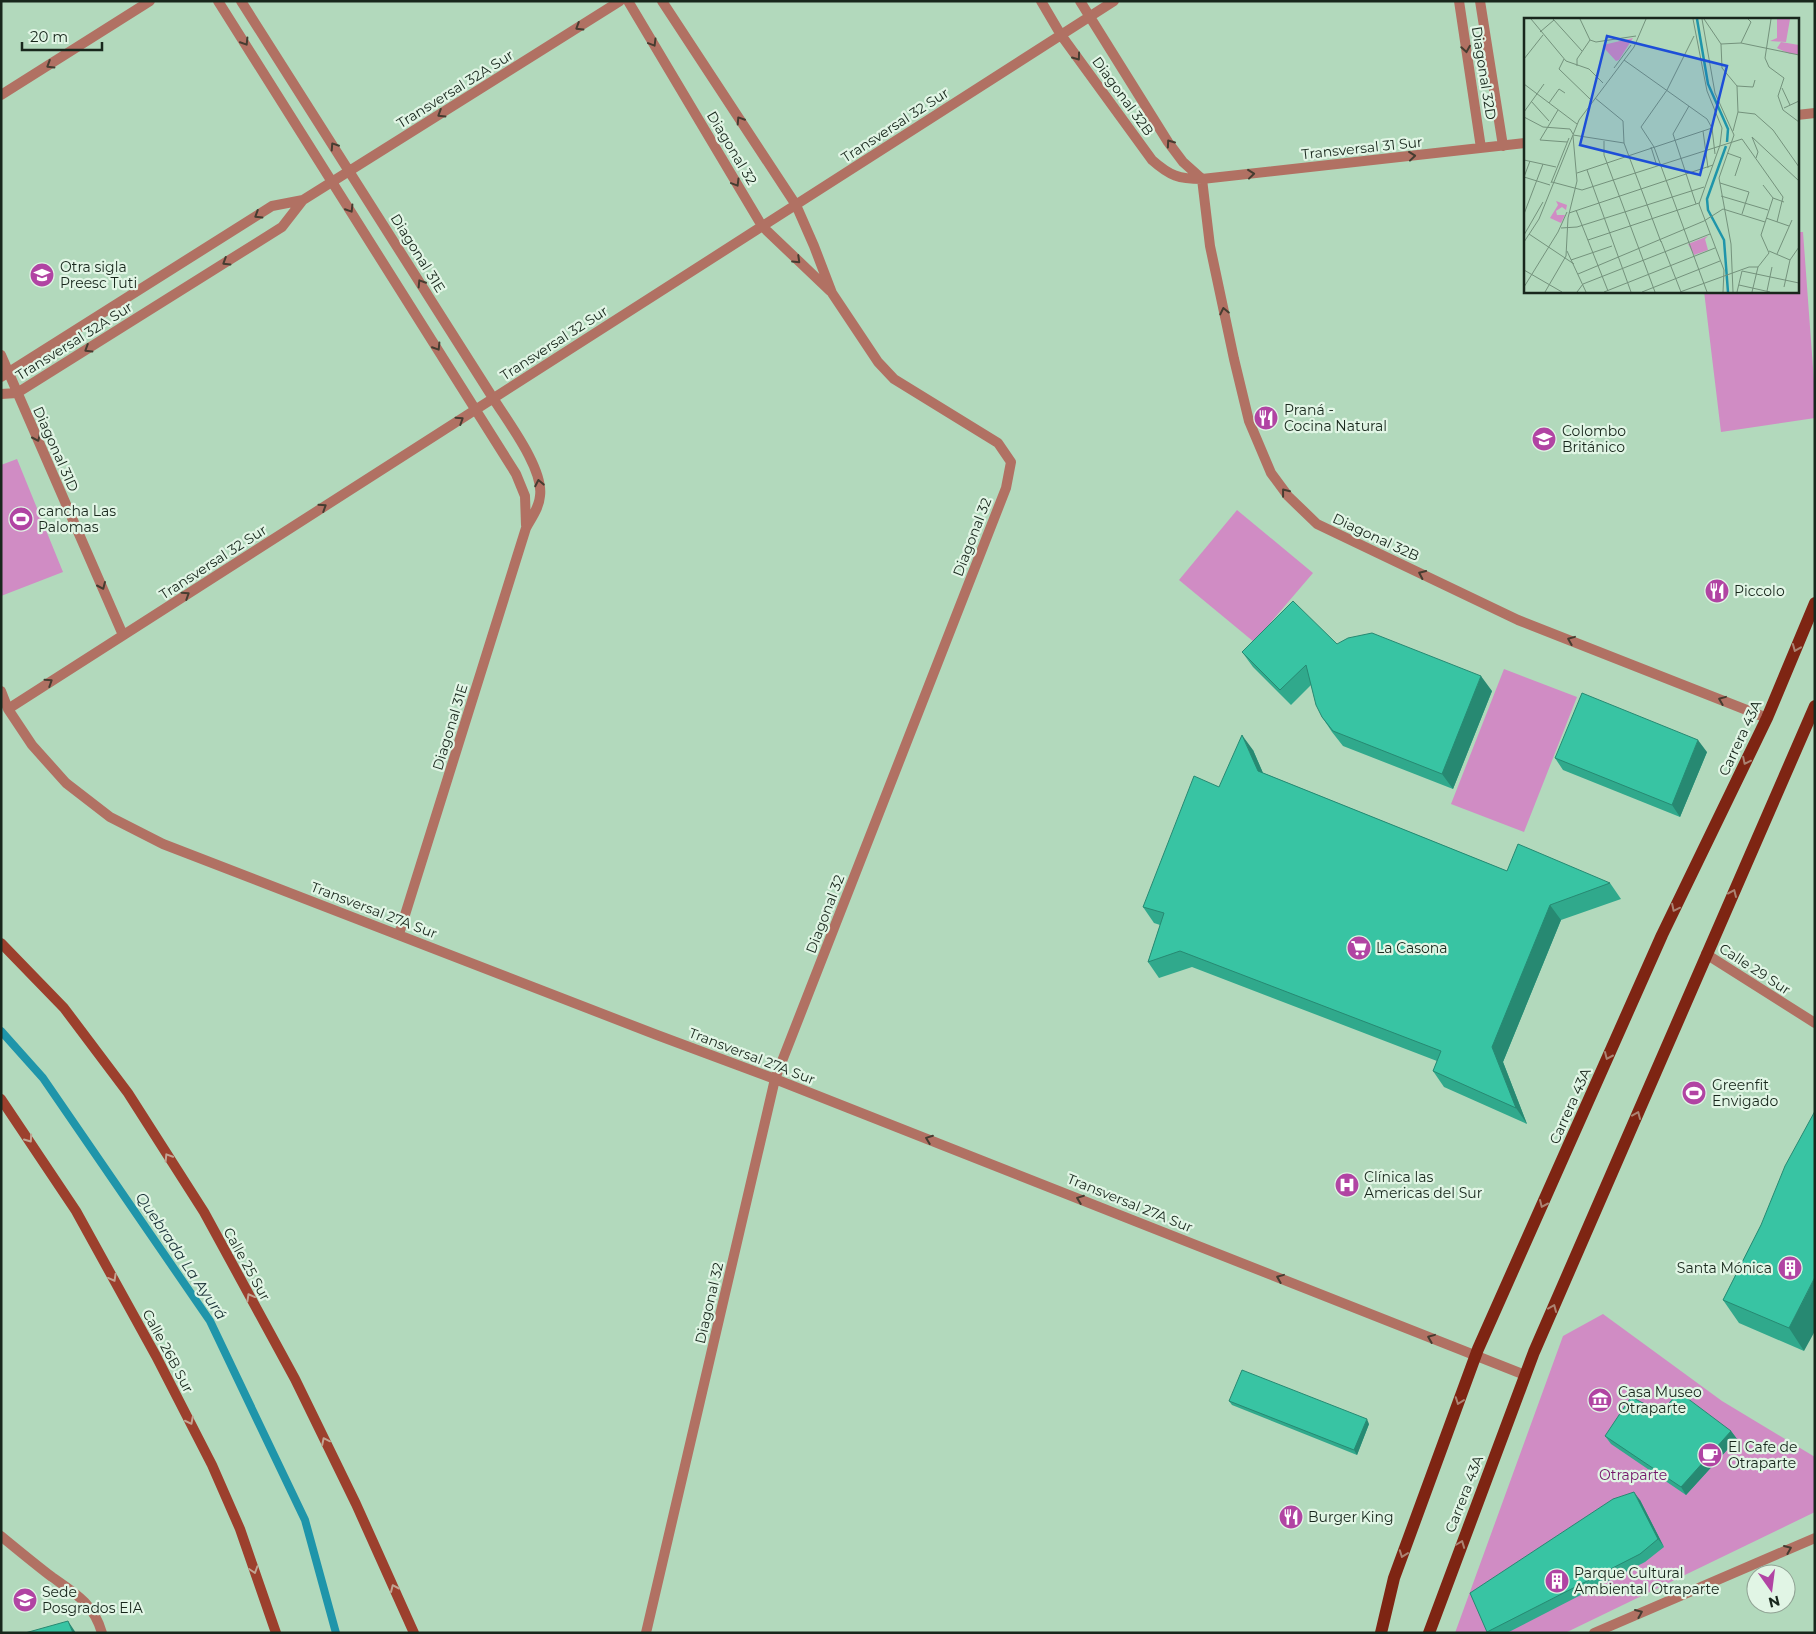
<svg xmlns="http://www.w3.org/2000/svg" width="1816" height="1634" viewBox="0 0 1816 1634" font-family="Montserrat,sans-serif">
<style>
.green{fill:#d08cc4}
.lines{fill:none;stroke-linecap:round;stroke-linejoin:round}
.stream{stroke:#1f95aa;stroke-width:8}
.street{stroke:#b17163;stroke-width:10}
.secondary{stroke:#9c402d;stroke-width:10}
.primary{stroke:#7e2513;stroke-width:12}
.wall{fill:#30a98c}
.shaded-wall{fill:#278972}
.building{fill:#38c4a3;stroke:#278972}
.oneway{stroke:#463d31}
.oneway2{stroke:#ab8372}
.oneway3{stroke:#c2a492}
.labels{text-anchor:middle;stroke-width:4.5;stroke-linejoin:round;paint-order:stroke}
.street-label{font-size:14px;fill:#18271c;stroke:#e1f5e5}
.poi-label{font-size:14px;fill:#18271c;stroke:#e1f5e5;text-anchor:start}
.park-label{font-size:14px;fill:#731569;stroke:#e1f5e5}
.water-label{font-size:15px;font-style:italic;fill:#1b3339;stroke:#e1f5e5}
.inset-river{fill:none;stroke:#1f95aa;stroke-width:2.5}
.inset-road{fill:none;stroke:#74927c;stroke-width:1}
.view{fill:#1d4ed8;fill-opacity:0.15;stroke:#1d4ed8;stroke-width:2.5}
.inset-edge{fill:none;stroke:#18271c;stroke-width:2.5}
</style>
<rect width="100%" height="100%" fill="#b2d9bc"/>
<path class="green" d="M1797 232H1803L1815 395V418L1721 432 1704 291H1797Z
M17 459 63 572 1 596V465Z
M1237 510 1313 573 1254 642 1179 580Z
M1504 669 1577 697 1524 832 1451 804Z
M1603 1314 1722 1401 1815 1457V1512L1565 1633H1455L1563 1336Z"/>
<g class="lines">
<path class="stream" d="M1 1031 43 1078 210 1321 305 1520 336 1633"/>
<path class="street" d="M218 1 516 474 525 496 526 525
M241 1 493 398C508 422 544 469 540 496 539 508 532 517 526 528L399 934
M628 1 762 226 830 291
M1041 1 1061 35 1152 160C1170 176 1179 179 1202 179L1525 143
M1080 1 1168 142 1183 162 1202 179 1210 246 1234 359 1249 421 1271 473 1288 496 1317 524 1518 620 1767 718
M1459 1 1481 148
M1480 1 1503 146
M1 95 150 1
M1797 115 1815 113
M1 355 123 635
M1 377 272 206 303 200
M1 394 17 393 282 227 303 200 620 1
M1 691 8 709 32 745 66 783 110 817 163 844 657 1035 775 1079 1525 1375
M8 709 1114 1
M1706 954 1815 1023
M1 1536C18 1550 35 1564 52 1577 75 1593 94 1604 102 1633
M646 1633 775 1079 1006 488 1011 462 998 443 894 379 878 362 832 293 814 246 796 205 662 1
M1594 1633 1815 1538"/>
<path class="secondary" d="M1 943 64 1008 128 1093 204 1212 295 1379 356 1504 414 1633
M1 1099 76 1211 156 1356 212 1465 240 1529 276 1633"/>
<path class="primary" d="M1381 1633 1394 1578 1478 1349 1662 935 1767 718 1815 603
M1429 1633 1534 1352 1815 706"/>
</g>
<path class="wall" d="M1337 644 1492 691 1453 789 1343 746 1332 732 1322 717 1311 685 1291 705 1253 667 1242 652Z
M1253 750 1263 773 1507 871 1610 883 1621 899 1561 920 1503 1062 1527 1124 1444 1087 1433 1071 1437 1061 1192 967 1159 978 1148 962 1160 925 1154 923 1143 907Z
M1707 752 1680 817 1563 770 1555 758Z
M1761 1225 1804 1351 1739 1323 1723 1300Z
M1229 1401 1369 1424 1357 1455 1232 1405Z
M1661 1412 1731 1431 1737 1439 1686 1495 1611 1444 1605 1436Z
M1640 1500 1664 1547 1645 1562 1507 1633H1488L1470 1593Z"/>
<path class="shaded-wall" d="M1481 676 1492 691 1453 789 1442 774Z
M1242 735 1253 750 1269 787 1258 771Z
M1698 740 1707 752 1680 817 1672 805Z
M1550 905 1561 920 1503 1062 1527 1124 1516 1108 1492 1047Z
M1815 1277V1331L1804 1351 1789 1328Z
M1367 1419 1369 1424 1357 1455 1354 1450Z
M1731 1431 1737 1439 1686 1495 1681 1487Z
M1634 1492 1640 1500 1664 1547 1658 1539Z
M68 1621 76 1633H73Z"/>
<path class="building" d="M1293 601 1337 644 1348 638 1372 633 1481 676 1442 774 1333 731 1322 717 1316 705 1306 665 1280 690 1242 652Z
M1582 693 1698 740 1672 805 1555 758Z
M1242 735 1258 771 1507 871 1518 844 1610 883 1550 905 1492 1047 1516 1108 1433 1071 1441 1051 1180 951 1148 962 1164 913 1143 907 1194 776 1219 787Z
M1815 1111V1277L1789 1328 1723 1300 1761 1225 1785 1166Z
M1242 1370 1367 1419 1354 1450 1229 1401Z
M1679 1392 1731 1431 1681 1487 1605 1436 1631 1397 1661 1412Z
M1634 1492 1658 1539 1640 1554 1487 1632 1470 1593 1613 1499Z
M68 1621 73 1633H25Z"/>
<defs><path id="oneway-chevron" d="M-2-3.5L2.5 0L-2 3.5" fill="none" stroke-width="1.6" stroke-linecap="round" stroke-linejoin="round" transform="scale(1.25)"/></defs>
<g class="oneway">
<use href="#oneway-chevron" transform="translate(579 27) rotate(148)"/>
<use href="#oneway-chevron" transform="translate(245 42) rotate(58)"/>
<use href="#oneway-chevron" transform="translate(653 43) rotate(59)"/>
<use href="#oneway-chevron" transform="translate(1466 49) rotate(81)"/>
<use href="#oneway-chevron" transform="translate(1077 57) rotate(54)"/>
<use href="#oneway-chevron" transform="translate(50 65) rotate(148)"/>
<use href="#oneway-chevron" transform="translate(441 114) rotate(148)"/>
<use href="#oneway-chevron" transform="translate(740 120) rotate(-123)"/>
<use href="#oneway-chevron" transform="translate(1170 143) rotate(-125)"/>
<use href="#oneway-chevron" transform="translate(334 146) rotate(-123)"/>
<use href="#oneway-chevron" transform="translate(1412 156) rotate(-6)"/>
<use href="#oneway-chevron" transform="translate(1251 174) rotate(-6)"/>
<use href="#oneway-chevron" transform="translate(736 183) rotate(59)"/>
<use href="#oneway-chevron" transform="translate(350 209) rotate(58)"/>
<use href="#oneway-chevron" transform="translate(258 215) rotate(148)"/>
<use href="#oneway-chevron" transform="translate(797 260) rotate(44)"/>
<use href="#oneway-chevron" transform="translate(226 262) rotate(148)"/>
<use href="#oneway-chevron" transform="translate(421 283) rotate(-122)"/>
<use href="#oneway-chevron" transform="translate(1224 311) rotate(-102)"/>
<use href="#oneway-chevron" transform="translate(437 347) rotate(58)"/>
<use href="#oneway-chevron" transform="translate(88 349) rotate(148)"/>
<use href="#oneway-chevron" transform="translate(460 420) rotate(-33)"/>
<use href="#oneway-chevron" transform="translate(37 438) rotate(66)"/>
<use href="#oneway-chevron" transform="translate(539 483) rotate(-101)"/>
<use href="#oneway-chevron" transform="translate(1285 492) rotate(-128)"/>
<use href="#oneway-chevron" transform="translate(323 507) rotate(-33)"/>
<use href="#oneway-chevron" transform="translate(1422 574) rotate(-155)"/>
<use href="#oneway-chevron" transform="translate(102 586) rotate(66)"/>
<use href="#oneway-chevron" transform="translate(186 595) rotate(-33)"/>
<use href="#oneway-chevron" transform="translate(1571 640) rotate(-158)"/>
<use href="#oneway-chevron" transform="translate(49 682) rotate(-33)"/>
<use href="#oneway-chevron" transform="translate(1722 700) rotate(-158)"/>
<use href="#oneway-chevron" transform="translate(929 1139) rotate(-159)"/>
<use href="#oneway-chevron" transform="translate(1080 1199) rotate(-159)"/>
<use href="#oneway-chevron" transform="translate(1280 1278) rotate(-158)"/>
<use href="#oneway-chevron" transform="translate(1431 1338) rotate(-158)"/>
<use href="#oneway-chevron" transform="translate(1788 1549) rotate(-23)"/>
<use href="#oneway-chevron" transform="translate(1639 1613) rotate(-23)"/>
</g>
<g class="oneway2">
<use href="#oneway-chevron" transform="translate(1796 648) rotate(112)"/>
<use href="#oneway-chevron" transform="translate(1746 761) rotate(116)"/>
<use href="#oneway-chevron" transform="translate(1733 893) rotate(-66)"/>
<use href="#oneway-chevron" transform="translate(1675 908) rotate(116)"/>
<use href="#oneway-chevron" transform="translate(1608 1056) rotate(114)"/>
<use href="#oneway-chevron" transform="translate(1637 1115) rotate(-67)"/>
<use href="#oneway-chevron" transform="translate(1543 1204) rotate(114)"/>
<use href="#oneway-chevron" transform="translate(1553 1308) rotate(-67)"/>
<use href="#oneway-chevron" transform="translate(1459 1401) rotate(110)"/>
<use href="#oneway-chevron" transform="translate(1461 1544) rotate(-69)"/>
<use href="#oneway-chevron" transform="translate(1403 1554) rotate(110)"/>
</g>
<g class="oneway3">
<use href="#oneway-chevron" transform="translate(29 1139) rotate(55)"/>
<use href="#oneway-chevron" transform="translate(168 1157) rotate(-122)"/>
<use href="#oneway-chevron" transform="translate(113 1278) rotate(61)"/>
<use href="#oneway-chevron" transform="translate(250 1297) rotate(-119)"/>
<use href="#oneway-chevron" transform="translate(190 1421) rotate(63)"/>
<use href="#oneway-chevron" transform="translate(325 1441) rotate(-116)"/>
<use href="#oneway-chevron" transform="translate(254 1570) rotate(72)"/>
<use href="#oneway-chevron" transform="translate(394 1588) rotate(-114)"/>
</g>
<defs>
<symbol id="school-disc" viewBox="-11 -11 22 22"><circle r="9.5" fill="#b144a3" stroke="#e1f5e5"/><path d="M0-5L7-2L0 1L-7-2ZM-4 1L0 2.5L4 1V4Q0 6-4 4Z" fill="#fff"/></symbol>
<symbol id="restaurant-disc" viewBox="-11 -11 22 22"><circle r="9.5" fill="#b144a3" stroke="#e1f5e5"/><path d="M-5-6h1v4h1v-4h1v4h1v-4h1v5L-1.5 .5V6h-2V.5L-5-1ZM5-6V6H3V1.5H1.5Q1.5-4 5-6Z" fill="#fff"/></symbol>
<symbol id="university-disc" viewBox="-11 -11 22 22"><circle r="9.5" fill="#b144a3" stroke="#e1f5e5"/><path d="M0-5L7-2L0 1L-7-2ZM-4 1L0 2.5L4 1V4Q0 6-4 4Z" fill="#fff"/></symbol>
<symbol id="stadium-disc" viewBox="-11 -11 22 22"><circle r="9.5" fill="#b144a3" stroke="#e1f5e5"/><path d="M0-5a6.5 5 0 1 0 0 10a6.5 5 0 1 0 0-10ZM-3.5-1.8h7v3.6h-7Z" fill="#fff"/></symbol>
<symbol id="supermarket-disc" viewBox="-11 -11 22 22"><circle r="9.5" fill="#b144a3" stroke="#e1f5e5"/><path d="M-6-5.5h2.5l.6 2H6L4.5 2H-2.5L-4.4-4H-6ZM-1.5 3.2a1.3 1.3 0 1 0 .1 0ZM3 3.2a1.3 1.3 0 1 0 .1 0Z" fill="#fff"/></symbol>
<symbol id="hospital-disc" viewBox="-11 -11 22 22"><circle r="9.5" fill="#b144a3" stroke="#e1f5e5"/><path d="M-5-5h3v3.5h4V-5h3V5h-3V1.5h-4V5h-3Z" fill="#fff"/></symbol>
<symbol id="building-disc" viewBox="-11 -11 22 22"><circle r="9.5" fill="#b144a3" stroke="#e1f5e5"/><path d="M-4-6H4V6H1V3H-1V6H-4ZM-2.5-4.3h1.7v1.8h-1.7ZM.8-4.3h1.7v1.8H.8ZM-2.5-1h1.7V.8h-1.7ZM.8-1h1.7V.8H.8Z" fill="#fff"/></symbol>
<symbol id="museum-disc" viewBox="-11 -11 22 22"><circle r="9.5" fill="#b144a3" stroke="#e1f5e5"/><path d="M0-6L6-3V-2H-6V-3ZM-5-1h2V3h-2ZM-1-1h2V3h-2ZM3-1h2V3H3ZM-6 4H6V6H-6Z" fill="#fff"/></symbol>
<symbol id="cafe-disc" viewBox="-11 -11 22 22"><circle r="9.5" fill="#b144a3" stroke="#e1f5e5"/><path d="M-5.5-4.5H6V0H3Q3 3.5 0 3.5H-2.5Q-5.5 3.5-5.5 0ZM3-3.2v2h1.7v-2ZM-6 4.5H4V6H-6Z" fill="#fff"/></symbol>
</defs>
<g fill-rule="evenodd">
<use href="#school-disc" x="28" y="261" width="28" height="28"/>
<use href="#restaurant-disc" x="1252" y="404" width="28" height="28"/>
<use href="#university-disc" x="1530" y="425" width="28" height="28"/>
<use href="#stadium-disc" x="7" y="505" width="28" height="28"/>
<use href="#restaurant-disc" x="1703" y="577" width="28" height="28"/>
<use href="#supermarket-disc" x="1345" y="934" width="28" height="28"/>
<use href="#stadium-disc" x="1680" y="1079" width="28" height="28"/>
<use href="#hospital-disc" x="1333" y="1171" width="28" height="28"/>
<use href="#building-disc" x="1776" y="1254" width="28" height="28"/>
<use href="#museum-disc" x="1586" y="1386" width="28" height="28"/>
<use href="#cafe-disc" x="1696" y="1441" width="28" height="28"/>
<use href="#restaurant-disc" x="1277" y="1503" width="28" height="28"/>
<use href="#building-disc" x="1543" y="1567" width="28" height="28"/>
<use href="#university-disc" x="11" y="1586" width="28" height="28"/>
</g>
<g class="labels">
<g class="street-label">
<text transform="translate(1484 73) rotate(81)" y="5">Diagonal 32D</text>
<text transform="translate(455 89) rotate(-32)" y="5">Transversal 32A Sur</text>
<text transform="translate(1123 96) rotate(54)" y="5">Diagonal 32B</text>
<text transform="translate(895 125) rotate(-33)" y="5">Transversal 32 Sur</text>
<text transform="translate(732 148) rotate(59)" y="5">Diagonal 32</text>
<text transform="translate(1362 148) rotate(-6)" y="5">Transversal 31 Sur</text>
<text transform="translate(418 253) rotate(58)" y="5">Diagonal 31E</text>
<text transform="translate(74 341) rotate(-32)" y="5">Transversal 32A Sur</text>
<text transform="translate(554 343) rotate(-33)" y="5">Transversal 32 Sur</text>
<text transform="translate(56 449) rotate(66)" y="5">Diagonal 31D</text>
<text transform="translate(972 537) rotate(-69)" y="5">Diagonal 32</text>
<text transform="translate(1376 537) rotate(25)" y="5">Diagonal 32B</text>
<text transform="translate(213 562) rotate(-33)" y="5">Transversal 32 Sur</text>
<text transform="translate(450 727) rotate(-73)" y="5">Diagonal 31E</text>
<text transform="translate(1740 738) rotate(-65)" y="5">Carrera 43A</text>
<text transform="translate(374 910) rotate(21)" y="5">Transversal 27A Sur</text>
<text transform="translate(825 914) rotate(-69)" y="5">Diagonal 32</text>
<text transform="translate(1755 969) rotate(33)" y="5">Calle 29 Sur</text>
<text transform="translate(752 1056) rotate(21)" y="5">Transversal 27A Sur</text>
<text transform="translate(1570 1106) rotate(-66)" y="5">Carrera 43A</text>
<text transform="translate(1130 1203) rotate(22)" y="5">Transversal 27A Sur</text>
<text transform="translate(247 1264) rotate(61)" y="5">Calle 25 Sur</text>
<text transform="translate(709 1303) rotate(-77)" y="5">Diagonal 32</text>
<text transform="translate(168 1351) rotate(62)" y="5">Calle 26B Sur</text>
<text transform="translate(1464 1494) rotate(-69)" y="5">Carrera 43A</text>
</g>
<g class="poi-label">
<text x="60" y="272">Otra sigla<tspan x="60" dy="16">Preesc Tuti</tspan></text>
<text x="1284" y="415">Praná -<tspan x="1284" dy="16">Cocina Natural</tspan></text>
<text x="1562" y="436">Colombo<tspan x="1562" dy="16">Británico</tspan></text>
<text x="38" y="516">cancha Las<tspan x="38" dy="16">Palomas</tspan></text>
<text x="1734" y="596">Piccolo</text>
<text x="1376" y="953">La Casona</text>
<text x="1712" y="1090">Greenfit<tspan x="1712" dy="16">Envigado</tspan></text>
<text x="1364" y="1182">Clínica las<tspan x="1364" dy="16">Americas del Sur</tspan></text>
<text x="1772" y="1273" text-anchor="end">Santa Mónica</text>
<text x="1618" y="1397">Casa Museo<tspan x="1618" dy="16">Otraparte</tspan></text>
<text x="1728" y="1452">El Cafe de<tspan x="1728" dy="16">Otraparte</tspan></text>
<text x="1308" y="1522">Burger King</text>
<text x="1574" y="1578">Parque Cultural<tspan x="1574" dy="16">Ambiental Otraparte</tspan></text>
<text x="42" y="1597">Sede<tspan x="42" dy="16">Posgrados EIA</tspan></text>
</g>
<g class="park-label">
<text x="1633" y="1480">Otraparte</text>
</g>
<g class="water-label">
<text transform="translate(181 1256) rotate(56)" y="5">Quebrada La Ayurá</text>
</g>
</g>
<g transform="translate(1524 18)">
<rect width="275" height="275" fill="#b2d9bc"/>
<path d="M253 1H266L262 24 246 23 253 20ZM109 20 95 42 92 43 80 30 79 27ZM257 24 275 27V36H266L253 30ZM32 183 43 187 42 192 38 189 32 193 33 197H41L37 205 26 200 34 187ZM184 218 181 221 184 232 170 237 164 226Z" fill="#d08cc4"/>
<path class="inset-river" d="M173 1 184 66 204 111 203 124M202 128 183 181 184 192 200 222 204 274"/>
<path class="inset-road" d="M7 1 42 43 65 51 79 65M29 1 58 33M56 1 66 22 72 24 112 18M169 1 183 73 198 110 196 127 175 186 200 252 199 274M178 1 191 75 210 117 195 160 207 226 209 274M180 1 197 26 198 50 213 68 214 94 209 113M247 1 241 40 245 49 260 60 254 78 259 92 275 104M16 14 30 2M170 18 143 72 117 109 130 129 183 274M217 25 227 4 224 1M197 26 217 25 275 37M0 41 19 17M40 41 35 51 66 81M100 42 183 101 188 110 191 136M53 48V41L66 22M90 50 107 27M0 66 53 106M213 68 229 69 231 62M258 70 266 87M71 80 99 103 100 125 137 224M7 83 25 103M25 85 35 71 41 75M165 88 149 116 172 186M260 90 275 83M34 92 16 122 43 124M0 94 20 66M214 94 231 96 249 112 275 149M0 99 19 109 46 111 49 116M179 113 184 150M49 117 100 125M80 123V137L131 274M127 129 132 145M203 135 217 140 211 158M232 140 234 134 228 119 275 163M0 142 32 149M63 152 107 274M53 155 188 110M0 159 26 167M0 159 6 143M28 164 58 172 218 121 259 179 253 204M27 165 45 120M196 165 225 174 218 196M239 167 249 180 260 184M197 178 244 192M52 192 84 273M45 195 189 147M0 196 19 146M242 200 265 208M37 210 53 209 180 169M5 216 50 246M0 217 19 184M64 222 175 185M137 223 157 274M0 224 15 201 55 102 110 29 122 1M43 233 62 274M245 233 266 242M253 236 268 202M47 242 88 228M0 252 38 274M218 253 275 265M54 256 180 203 199 191 241 204M215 267 246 274M0 269 34 214 43 194M260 269 266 242 275 229M243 273 248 249M21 274 42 238 44 200 53 163 49 118M53 274 59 266 186 216M80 274 191 230M118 274 196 243M156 274 225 249H234M213 274 218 253M228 274 234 249 245 235 237 217 249 180"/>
<path class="view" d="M83 18 203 48 176 157 56 127Z"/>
<rect width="275" height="275" class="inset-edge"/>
</g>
<rect width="1816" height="1634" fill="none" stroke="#18271c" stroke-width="5"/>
<g transform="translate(1771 1589) rotate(166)"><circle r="24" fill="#e1f5e5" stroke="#91a395"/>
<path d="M0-4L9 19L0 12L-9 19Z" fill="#b144a3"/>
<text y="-8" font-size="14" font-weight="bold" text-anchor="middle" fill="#18271c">N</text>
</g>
<path d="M22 42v8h80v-8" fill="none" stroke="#18271c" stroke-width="2.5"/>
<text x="30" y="42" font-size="15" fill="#18271c" stroke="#e1f5e5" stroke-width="4" paint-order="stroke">20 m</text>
</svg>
